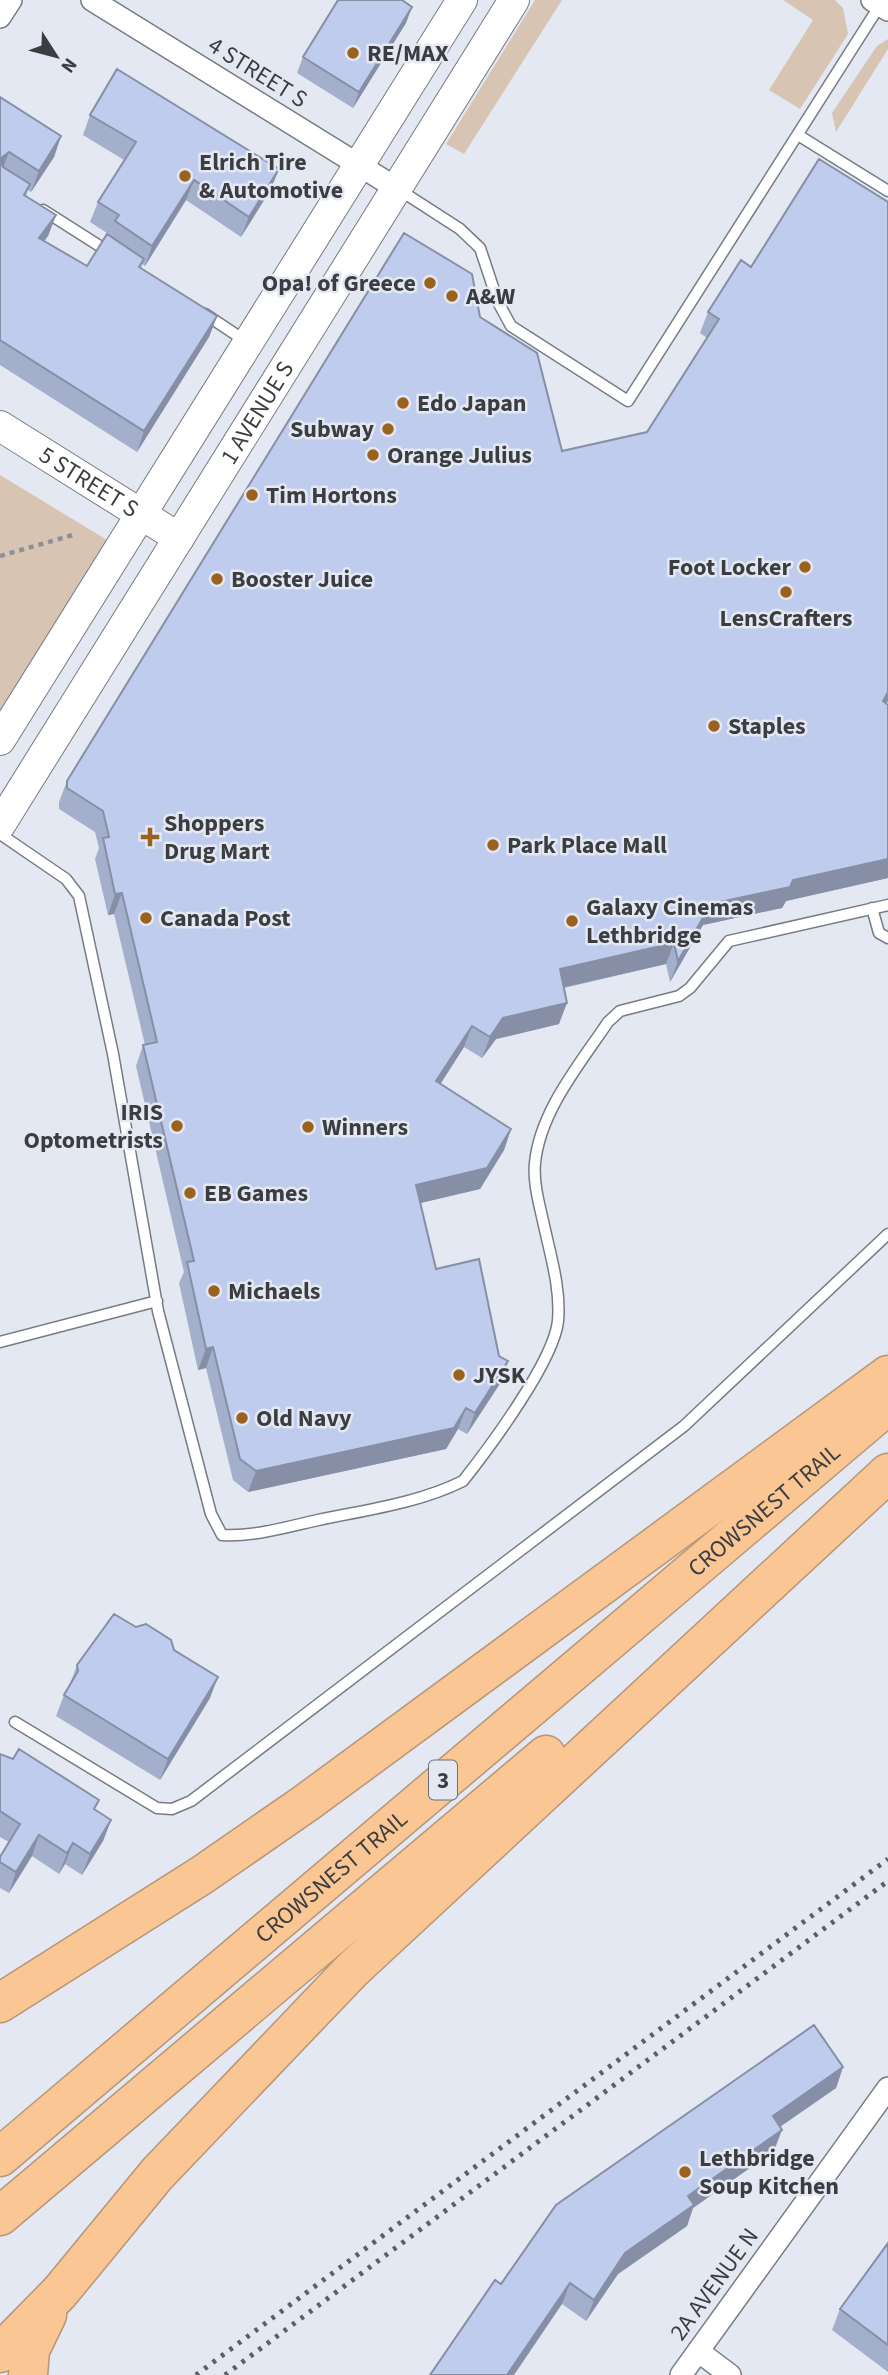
<svg xmlns="http://www.w3.org/2000/svg" width="888" height="2375" viewBox="0 0 888 2375" font-family="'Source Sans 3',sans-serif">
<style>
.green{fill:#d7c4b2}
.lines{fill:none;stroke-linecap:round;stroke-linejoin:round}
.lane-casing{stroke:#777b84;stroke-width:13}
.street-casing{stroke:#777b84;stroke-width:24}
.secondary-casing{stroke:#777b84;stroke-width:32}
.highway-casing{stroke:#b69677;stroke-width:41}
.path{stroke:#8d9097;stroke-width:4.5;stroke-dasharray:5 5;stroke-linecap:butt}
.lane{stroke:#fff;stroke-width:10}
.street{stroke:#fff;stroke-width:21}
.secondary{stroke:#fff;stroke-width:30}
.highway{stroke:#f9c694;stroke-width:38}
.rail{stroke:#5c5f64;stroke-width:5;stroke-dasharray:3.5 7;stroke-linecap:butt}
.wall{fill:#a4afcc}
.shaded-wall{fill:#868fa6}
.building{fill:#bfcced;stroke:#868fa6;stroke-width:2}
.poi-dot{fill:#9b621f;stroke:#e4e8f2;stroke-width:2.5}
.labels{text-anchor:middle;stroke-width:5;stroke-linejoin:round;paint-order:stroke}
.shield{fill:#e4e8f2;stroke:#6e7076;stroke-width:2}
.shield-label{font-size:23px;font-weight:bold;fill:#3b3d41}
.poi-label{font-size:24px;font-weight:bold;fill:#3b3d41;stroke:#e4e8f2;text-anchor:start}
.street-label{font-size:24px;fill:#3b3d41;stroke:#e4e8f2}
</style>
<rect width="100%" height="100%" fill="#e4e8f2"/>
<path class="green" d="M535 0H562L464 154 446 144Z
M783 0H835L843 8 848 34 800 109 769 90 813 20Z
M888 39V49L836 132 832 113 877 46Z
M0 475 107 540 0 710Z"/>
<g class="lines">
<defs>
<path id="lane" d="M798 135 888 191
M398 189 460 229 480 248 498 302 511 326 628 401 880 5
M43 210 109 252
M205 314 247 342
M0 834 66 879 79 896 113 1054 158 1311 211 1514 222 1535C253 1537 287 1527 318 1520 366 1510 419 1503 463 1481 489 1448 554 1361 558 1321 561 1288 550 1254 543 1221 539 1203 533 1182 535 1163 540 1111 580 1064 608 1022L620 1011 679 996 690 988 729 941 888 905
M872 908 879 933 888 938
M0 1342 157 1301
M15 1722 157 1808 172 1809 191 1801 684 1426 888 1234"/>
<path id="street" d="M92 0 396 188
M872 0 888 10
M0 17 11 0
M698 2351 730 2375
M681 2375 888 2088"/>
<g id="secondary">
<path id="s1" d="M0 426 179 538"/>
<path d="M0 740 462 0"/>
<path id="s2" d="M0 825 514 0"/>
</g>
<g id="highway">
<path d="M0 2003 202 1875 306 1803 888 1375"/>
<path id="s3" d="M0 2157 888 1405"/>
<path d="M0 2216 546 1755"/>
<path d="M0 2353 60 2292 157 2174 352 1970 888 1473"/>
<path d="M28 2375 30 2350 47 2315"/>
</g>
</defs>
<use href="#lane" class="lane-casing"/>
<use href="#street" class="street-casing"/>
<use href="#secondary" class="secondary-casing"/>
<use href="#highway" class="highway-casing"/>
<path class="path" d="M0 556 73 535"/>
<use href="#lane" class="lane"/>
<use href="#street" class="street"/>
<use href="#secondary" class="secondary"/>
<use href="#highway" class="highway"/>
<path class="rail" d="M196 2375 888 1859
M225 2375 888 1881"/>
</g>
<path class="wall" d="M406 23 353 108 297 73 303 57Z
M0 97 61 136 54 157 31 192 28 190 26 196 56 215 48 236 44 241 87 266 110 235 90 222 98 202 124 160 83 135 90 115 271 189 241 237 186 200 145 266 142 264 141 269 217 316 209 337 137 452 0 365Z
M888 202V701L886 704 888 705V878L786 901 782 908 703 925 670 982 666 964 564 988 559 1024 496 1039 482 1058 464 1047 440 1084 511 1129 504 1150 480 1189 420 1203 436 1269 499 1356 508 1361 501 1382 467 1434 458 1429 446 1449 248 1492 233 1480 206 1368 198 1370 179 1283 184 1272 136 1066 143 1045H145L114 914 108 915 95 859 99 848 95 832 59 809V802L67 781 480 317 562 451 647 432 707 338 700 333 708 312 751 267Z
M174 1650 210 1698 160 1780 56 1716 64 1695 70 1684 77 1665Z
M0 1754 111 1820 103 1841 82 1875 65 1864 59 1874 32 1856 9 1893 0 1888V1857L9 1842 0 1837Z
M843 2067 836 2088 780 2127 774 2151 693 2208 687 2226 618 2274 586 2321 562 2304 501 2284Z
M888 2243V2372L832 2330 840 2309Z"/>
<path class="shaded-wall" d="M412 7 406 23 353 108 359 92Z
M61 136 54 157 31 192 39 171Z
M9 152 1 173 0 159Z
M279 169 271 189 241 237 249 217Z
M194 180 186 200 145 266 152 246Z
M56 215 48 236 32 258 39 238Z
M217 316 209 337 137 452 144 431Z
M888 692V701L875 722 883 701Z
M888 859V878L786 901 782 908 703 925 670 982 678 961 711 904 793 880Z
M122 893 114 914 108 915 115 894Z
M674 943 666 964 552 990 560 969Z
M567 1003 559 1024 496 1039 482 1058 490 1037 503 1018Z
M472 1026 464 1047 429 1102 436 1081Z
M511 1129 504 1150 480 1189 408 1206 416 1185Z
M213 1347 206 1368 198 1370 206 1349Z
M508 1361 501 1382 467 1434 475 1413Z
M466 1408 458 1429 446 1449 248 1492 256 1471Z
M218 1677 210 1698 160 1780 168 1759Z
M111 1820 103 1841 82 1875 90 1854Z
M39 1835 32 1856 9 1893 16 1872Z
M73 1843 65 1864 59 1874 67 1853Z
M843 2067 836 2088 765 2137 773 2116Z
M782 2130 774 2151 693 2208 687 2226 618 2274 586 2321 594 2300 625 2253 688 2196Z
M570 2283 562 2304 514 2375H507Z"/>
<path class="building" d="M338 0H402L412 7 359 92 303 57Z
M117 69 279 169 249 217 194 180 152 246 115 221 119 215 98 202 136 142 90 115Z
M0 97 61 136 39 171 9 152 0 159Z
M0 159 3 167 30 184 24 195 56 215 39 238 87 266 107 234 144 259 139 267 217 316 144 431 0 340Z
M819 159 888 202V692L883 701 888 705V859L793 880 790 887 711 904 678 961 674 943 560 969 567 1003 503 1018 490 1037 472 1026 436 1081 511 1129 487 1168 416 1185 436 1269 479 1259 499 1356 508 1361 475 1413 466 1408 454 1428 256 1471 240 1459 213 1347 206 1349 187 1262 194 1261 143 1045 157 1042 122 893 115 894 103 838 109 837 103 811 67 788V781L404 233 472 274 480 317 537 353 562 451 647 432 719 319 708 312 741 260 751 267Z
M114 1614 136 1627 146 1624 171 1640 174 1650 218 1677 168 1759 64 1695 78 1671 77 1665Z
M19 1749 99 1800 94 1809 111 1820 90 1854 73 1843 67 1853 39 1835 16 1872 0 1862V1857L20 1824 0 1811V1754L13 1759Z
M814 2025 843 2067 773 2116 782 2130 688 2196 694 2205 625 2253 594 2300 570 2283 507 2375H430L495 2280 501 2284 556 2205Z
M888 2243V2345L840 2309Z"/>
<g class="poi-dot">
<circle cx="353" cy="53" r="7"/>
<circle cx="185" cy="176" r="7"/>
<circle cx="430" cy="283" r="7"/>
<circle cx="452" cy="296" r="7"/>
<circle cx="403" cy="403" r="7"/>
<circle cx="388" cy="429" r="7"/>
<circle cx="373" cy="455" r="7"/>
<circle cx="252" cy="495" r="7"/>
<circle cx="805" cy="567" r="7"/>
<circle cx="217" cy="579" r="7"/>
<circle cx="786" cy="592" r="7"/>
<circle cx="714" cy="726" r="7"/>
<path d="M146.5 826.5h7v7h7v7h-7v7h-7v-7h-7v-7h7z"/>
<circle cx="493" cy="845" r="7"/>
<circle cx="146" cy="918" r="7"/>
<circle cx="572" cy="921" r="7"/>
<circle cx="177" cy="1126" r="7"/>
<circle cx="308" cy="1127" r="7"/>
<circle cx="190" cy="1193" r="7"/>
<circle cx="214" cy="1291" r="7"/>
<circle cx="459" cy="1375" r="7"/>
<circle cx="242" cy="1418" r="7"/>
<circle cx="685" cy="2172" r="7"/>
</g>
<g class="labels">
<rect class="shield" x="429" y="1760.5" width="28" height="39" rx="5"/>
<g class="shield-label">
<text x="443" y="1788">3</text>
</g>
<g class="poi-label">
<text x="367" y="61">RE/MAX</text>
<text x="199" y="170">Elrich Tire<tspan x="199" dy="28">&amp; Automotive</tspan></text>
<text x="416" y="291" text-anchor="end">Opa! of Greece</text>
<text x="466" y="304">A&amp;W</text>
<text x="417" y="411">Edo Japan</text>
<text x="374" y="437" text-anchor="end">Subway</text>
<text x="387" y="463">Orange Julius</text>
<text x="266" y="503">Tim Hortons</text>
<text x="791" y="575" text-anchor="end">Foot Locker</text>
<text x="231" y="587">Booster Juice</text>
<text x="786" y="626" text-anchor="middle">LensCrafters</text>
<text x="728" y="734">Staples</text>
<text x="164" y="831">Shoppers<tspan x="164" dy="28">Drug Mart</tspan></text>
<text x="507" y="853">Park Place Mall</text>
<text x="586" y="915">Galaxy Cinemas<tspan x="586" dy="28">Lethbridge</tspan></text>
<text x="160" y="926">Canada Post</text>
<text x="163" y="1120" text-anchor="end">IRIS<tspan x="163" dy="28">Optometrists</tspan></text>
<text x="322" y="1135">Winners</text>
<text x="204" y="1201">EB Games</text>
<text x="228" y="1299">Michaels</text>
<text x="473" y="1383">JYSK</text>
<text x="256" y="1426">Old Navy</text>
<text x="699" y="2166">Lethbridge<tspan x="699" dy="28">Soup Kitchen</tspan></text>
</g>
<g class="street-label">
<text transform="translate(258 72) rotate(32)" y="8">4 STREET S</text>
<text dy="8" stroke="none"><textPath href="#s2" startOffset="486">1 AVENUE S</textPath></text>
<text dy="8" stroke="none"><textPath href="#s1" startOffset="105">5 STREET S</textPath></text>
<text dy="8" stroke="none"><textPath href="#s3" startOffset="1001">CROWSNEST TRAIL</textPath></text>
<text dy="8" stroke="none"><textPath href="#s3" startOffset="434">CROWSNEST TRAIL</textPath></text>
<text transform="translate(714 2284) rotate(-54)" y="8">2A AVENUE N</text>
</g>
</g>
<g transform="translate(56 56) rotate(126)" stroke="#e4e8f2" stroke-width="5" paint-order="stroke">
<path d="M0-5L12 26L0 18L-12 26Z" fill="#3b3d41"/>
<text y="-10" font-size="19" font-weight="bold" text-anchor="middle" fill="#3b3d41">N</text>
</g>
</svg>
